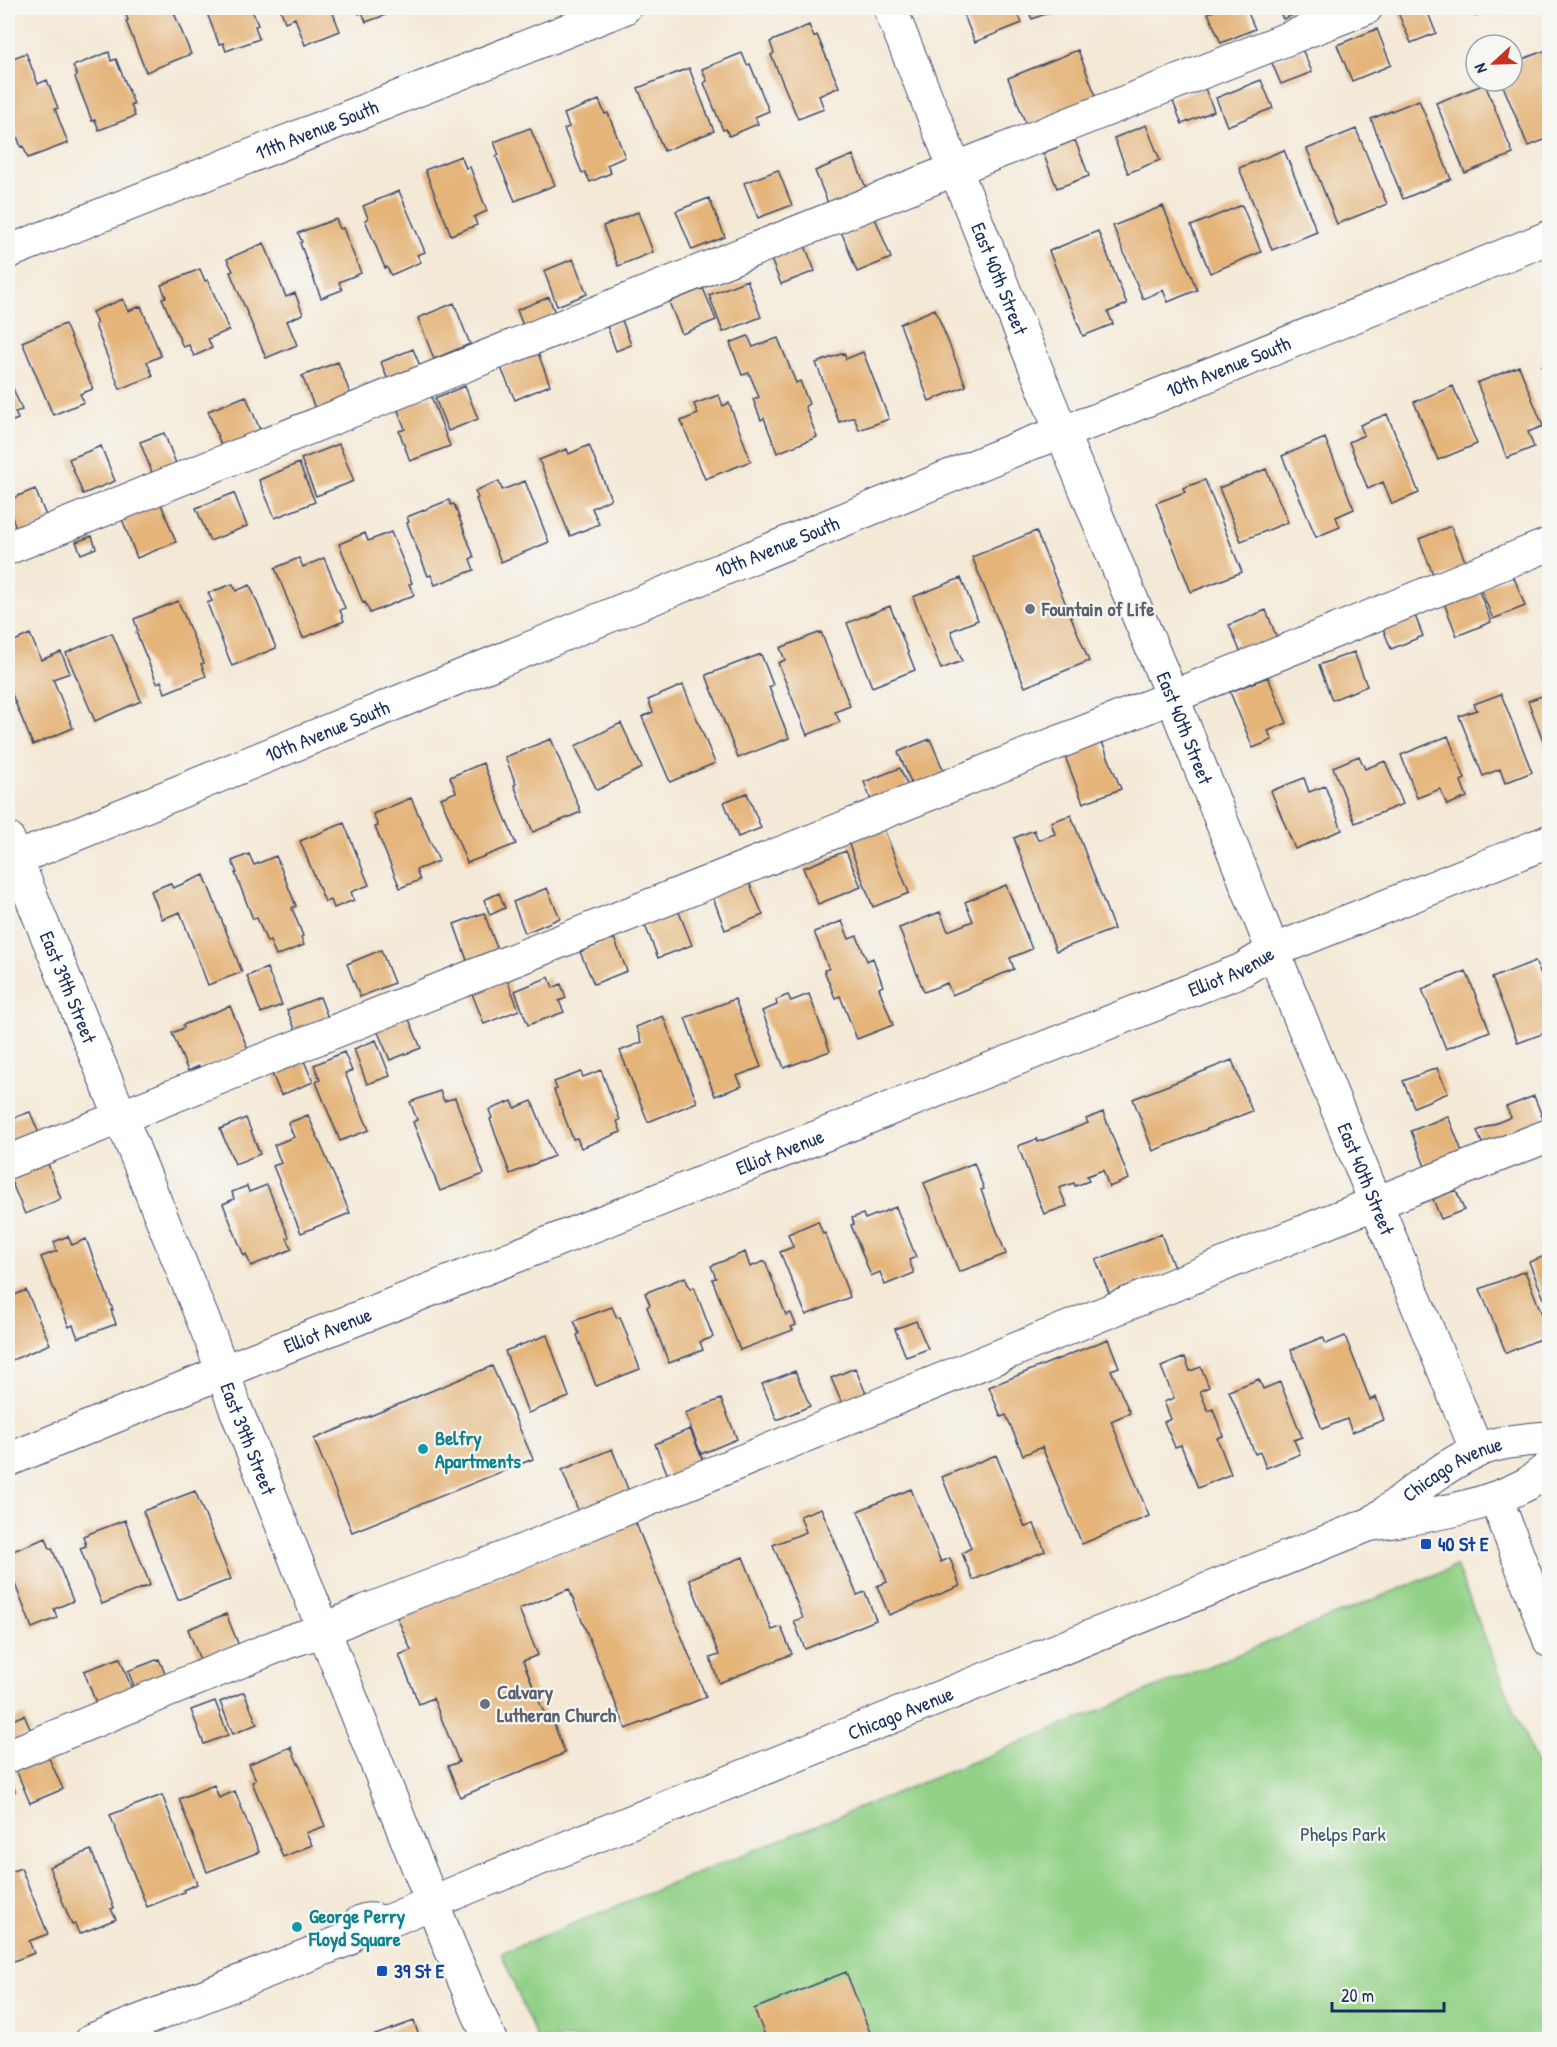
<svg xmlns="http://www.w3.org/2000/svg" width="1557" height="2047" viewBox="0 0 1557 2047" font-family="'Patrick Hand',sans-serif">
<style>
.green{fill:#93d187;stroke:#578072;stroke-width:1.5}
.building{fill:#e4b479}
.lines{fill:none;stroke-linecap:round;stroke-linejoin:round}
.minor-casing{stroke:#3c4b70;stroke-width:35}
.minor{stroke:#fff;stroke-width:33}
.worship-dot{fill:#6b7280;stroke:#f6f6f2;stroke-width:2}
.culture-dot{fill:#0f9aa8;stroke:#f6f6f2;stroke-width:2}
.transit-dot{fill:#1a4fb4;stroke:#f6f6f2;stroke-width:2}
.labels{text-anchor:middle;stroke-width:4.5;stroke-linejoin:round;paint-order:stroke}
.street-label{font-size:20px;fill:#1b2f5e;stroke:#f6f6f2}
.worship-label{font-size:20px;font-weight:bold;fill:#5b616d;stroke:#f6f6f2;text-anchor:start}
.culture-label{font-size:20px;font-weight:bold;fill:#0d838f;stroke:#f6f6f2;text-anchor:start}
.transit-label{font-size:20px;font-weight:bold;fill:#164399;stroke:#f6f6f2;text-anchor:start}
.park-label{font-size:20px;fill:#395868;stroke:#f6f6f2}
</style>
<rect width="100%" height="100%" fill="#f6f6f2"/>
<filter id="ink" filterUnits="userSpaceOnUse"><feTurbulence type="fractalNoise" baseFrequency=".0167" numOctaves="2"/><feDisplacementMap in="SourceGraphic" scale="12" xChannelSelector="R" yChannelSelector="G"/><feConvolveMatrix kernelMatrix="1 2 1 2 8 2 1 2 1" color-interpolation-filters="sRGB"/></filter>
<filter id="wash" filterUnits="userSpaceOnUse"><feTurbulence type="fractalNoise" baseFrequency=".008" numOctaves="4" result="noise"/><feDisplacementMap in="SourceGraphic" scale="24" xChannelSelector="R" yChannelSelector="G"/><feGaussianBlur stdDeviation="1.35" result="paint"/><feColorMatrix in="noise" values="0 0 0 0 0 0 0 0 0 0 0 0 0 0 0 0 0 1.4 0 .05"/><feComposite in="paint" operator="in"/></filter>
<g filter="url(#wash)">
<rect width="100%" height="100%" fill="#f4e9d7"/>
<path class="green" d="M1456 1566 1549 1795V2039H537L501 1953Z"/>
<g id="blocks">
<path class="building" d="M132 8H150L151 11 160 8H172L191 54 146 72 126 21 128 20 124 11Z
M205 8H251L258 25 255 26 259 39 226 51 223 43 219 44Z
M280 8H331L340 31 305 45 295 18 285 22Z
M357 8H405L366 22 362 12 359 14Z
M961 8H1016L1022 23 975 42Z
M1027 8H1061L1032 19Z
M1221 8H1246L1255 29 1221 43 1208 13Z
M1278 8H1311L1283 19Z
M1396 8H1426L1436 33 1411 43Z
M1472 8H1495L1475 16Z
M809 25 814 37 817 35 839 87 819 96 824 109 798 119 771 55 774 53 770 42Z
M1377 29 1391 65 1352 81 1337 45Z
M1302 49 1312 72 1281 84 1271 61Z
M1078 50 1097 99 1027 127 1008 78Z
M1544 51 1550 65V138L1528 146 1501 81H1512V63Z
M109 52 111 61 116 59 134 104 131 105 135 116 99 130 95 120 92 121 75 77 77 76 73 66Z
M26 53 38 84 47 80 58 108 55 109 68 143 28 158 23 146 21 147 8 112V60Z
M742 53 747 65 750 64 769 111 755 117 758 124 729 136 726 129 723 130 704 83 707 81 702 69Z
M689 68 714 131 664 151 638 88Z
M1261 80 1273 108 1227 126 1216 98Z
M1485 84 1513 154 1465 173 1436 103Z
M1204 86 1214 111 1182 124 1172 99Z
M599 100 605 114 608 113 625 157 607 165 611 173 590 182 585 172 582 173 564 129 569 127 564 114Z
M1419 100 1451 179 1403 199 1371 119Z
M1146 125 1160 160 1128 173 1114 138Z
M530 128 555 185 515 201 496 156 499 155 494 142Z
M1356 129 1387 204 1337 224 1307 149Z
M1075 140 1089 176 1057 188 1043 153Z
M1284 150 1317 232 1272 250 1239 168Z
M853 155 868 193 830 208 815 171Z
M461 156 466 168 470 167 487 211 474 217 477 225 451 235 425 170Z
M778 170 792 205 758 218 744 183Z
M399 191 425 252 417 255 421 262 391 275 387 267 385 268 365 220 368 218 363 206Z
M709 198 725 237 692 250 676 211Z
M1242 205 1261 252 1210 273 1191 226Z
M1163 206 1197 290 1168 302 1163 290 1143 299 1113 226Z
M638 212 653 252 618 266 603 226Z
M875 218 891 258 857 272 841 231Z
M336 219 340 229 343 228 361 273 339 282 342 290 321 298 300 243 302 242 298 233Z
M1098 231 1127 304 1108 312 1113 324 1083 336 1049 251Z
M264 243 286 297 295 293 303 314 287 321 297 345 266 358 230 272 233 271 227 259Z
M804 243 815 271 781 284 770 257Z
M573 259 587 294 557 306 544 271Z
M200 269 205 281 208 280 229 330 208 339 212 348 194 356 189 345 183 347 162 298 166 297 161 285Z
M747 280 761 317 723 332 709 295Z
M703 288 716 320 682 334 669 302Z
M549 297 558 321 526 334 517 310Z
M123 299 128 311 141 306 161 356 147 362 153 376 120 389 95 325 97 324 92 312Z
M454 303 470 344 434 359 418 318Z
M935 309 966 386 929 401 900 324Z
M622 320 631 345 616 351 607 326Z
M65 324 93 389 80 394 84 402 53 415 22 342Z
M748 336 753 347 778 338 796 383 800 381 809 404 805 406 817 437 777 453 764 418 761 420 753 399 759 397 749 373 742 375 730 343Z
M413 349 423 373 390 386 381 362Z
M863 352 889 419 859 430 854 417 839 422 816 363 844 353 846 359Z
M538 353 550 385 515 400 501 368Z
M338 362 353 401 318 416 302 376Z
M1550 363V384H1549L1542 366Z
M1519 366 1543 426 1528 432 1534 447 1507 458 1477 383Z
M8 376 22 410 15 412 18 419 8 423Z
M465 386 478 419 448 431 435 398Z
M1453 386 1477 444 1438 460 1414 402Z
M719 395 723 406 729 403 751 461 705 479 681 421 698 414 694 404Z
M246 396 263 437 224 453 208 411Z
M431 396 450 446 410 461 399 431 405 429 397 408Z
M1387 414 1419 493 1392 504 1383 482 1368 489 1349 442 1364 435 1360 425Z
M164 433 177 466 153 475 140 442Z
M1325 438 1354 509 1336 517 1340 527 1316 537 1282 456Z
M339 444 354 481 316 496 301 459Z
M589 445 611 499 592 508 599 524 570 536 539 460 567 449 569 454Z
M101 446 115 481 83 494 69 459Z
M299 463 315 502 275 518 259 480Z
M1266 469 1288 522 1241 541 1219 488Z
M1205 480 1242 572 1191 592 1156 503 1185 492 1183 488Z
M499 481 502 490 525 481 549 542 501 562 476 499 478 498 475 491Z
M35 489 49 523 19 535 8 507V500Z
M234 493 247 526 210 541 196 508Z
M449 500 451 505 454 504 474 557 470 559 474 570 435 585 431 575 428 576 407 523 409 522 407 517Z
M161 504 176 542 137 558 122 519Z
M1451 526 1467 566 1435 579 1419 539Z
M1036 531 1089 661 1025 687 972 557Z
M391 532 412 583 409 584 414 595 370 613 365 602 363 603 339 544 365 533 368 541Z
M92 536 96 548 81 554 76 542Z
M299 558 303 567 324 558 345 608 340 610 344 621 303 638 275 568Z
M1513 575 1525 606 1493 619 1480 588Z
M961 578 978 620 951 631 962 661 941 669 913 597Z
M233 584 236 591 250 585 276 648 232 666 207 603 212 601 208 593Z
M1478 589 1491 622 1457 636 1444 603Z
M178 601 204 663 201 664 206 676 165 693 161 681 157 683 136 632 138 631 134 619Z
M890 606 915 670 872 687 847 623Z
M1266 610 1279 643 1243 658 1229 625Z
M1414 613 1423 636 1391 649 1382 626Z
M821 632 850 706 835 712 840 722 807 735 778 663 785 660 780 648Z
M112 633 141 701 95 721 66 653Z
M30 634 41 660 61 652 70 673 53 679 73 728 33 745 8 685V644Z
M1354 652 1367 686 1332 700 1319 665Z
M761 654 773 685 769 687 789 738 738 758 706 675Z
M1268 677 1287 723 1268 731 1272 740 1253 748 1230 692Z
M683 685 715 763 670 782 642 717 653 712 648 700Z
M1550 693V747L1546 748 1528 701Z
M1501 694 1532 772 1505 783 1500 769 1483 776 1459 716 1477 710 1474 704Z
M621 723 642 768 597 790 575 746Z
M1448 736 1465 779 1461 781 1467 797 1447 805 1440 789 1417 798 1401 755Z
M1100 737 1121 789 1083 803 1063 751Z
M551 739 581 812 533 832 514 785 516 784 505 757Z
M930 739 945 774 913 787 898 752Z
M1359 756 1365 769 1385 761 1403 804 1355 823 1333 767Z
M483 763 516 844 467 863 441 798 456 792 450 777Z
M900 768 909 789 872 803 864 782Z
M1304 778 1309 792 1325 786 1342 830 1295 849 1271 791Z
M747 793 761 828 738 837 724 802Z
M411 798 439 861 416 870 420 880 400 888 375 827 378 826 373 814Z
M1071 815 1114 929 1056 951 1014 838 1034 830 1038 840 1055 834 1051 822Z
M344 823 369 885 351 892 354 900 334 908 331 900 325 902 300 841Z
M884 829 909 893 873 907 848 842Z
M846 851 861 887 818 904 803 868Z
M249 854 254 865 276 856 296 906 292 908 303 936 301 937 304 945 276 956 270 941 267 942 257 918 253 919 235 873H237L232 861Z
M204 875 242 972 208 985 180 912 162 919 151 891 170 883 173 888Z
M747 878 763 915 725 930 711 892Z
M1006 885 1032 949 1010 958 1014 969 952 995 947 983 924 992 899 928 940 912 948 931 973 921 965 902Z
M547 888 560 918 525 933 513 902Z
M499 893 505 908 490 915 484 900Z
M677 907 692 945 658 958 643 920Z
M484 913 498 951 468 963 454 924Z
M842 921 849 939 857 936 867 961 873 958 883 986 879 988 893 1025 857 1039 840 996 835 998 824 970 829 969 814 932Z
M614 938 627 971 594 984 580 952Z
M381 950 394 983 360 997 347 964Z
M1535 961 1550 996V1031L1518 1043 1492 978Z
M267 968 282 1005 261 1013 247 976Z
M1466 971 1490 1031 1446 1049 1422 989Z
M506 977 519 1010 484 1024 471 991Z
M549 977 553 988 561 984 566 998 559 1001 564 1012 528 1025 515 991Z
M809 994 830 1051 784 1068 762 1011 777 1005 776 1000 788 995 791 1001Z
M320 997 330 1023 298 1036 287 1010Z
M735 999 761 1067 737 1076 742 1086 715 1096 685 1018Z
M230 1006 248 1049 200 1069 199 1066 188 1071 172 1033 184 1028 183 1025Z
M663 1016 697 1102 648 1122 620 1051 642 1042 636 1027Z
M408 1017 421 1048 390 1060 377 1030Z
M376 1040 390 1076 367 1084 354 1049Z
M344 1052 352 1071 345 1073 369 1130 340 1141 316 1082 320 1080 314 1065Z
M1232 1060 1252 1111 1153 1151 1133 1099Z
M304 1061 313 1082 281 1095 272 1074Z
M1437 1068 1448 1093 1414 1107 1403 1081Z
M601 1070 620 1120 617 1121 621 1132 581 1148 577 1138 573 1139 554 1090 557 1089 554 1082 581 1072 583 1077Z
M440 1091 444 1101 455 1098 484 1174 440 1191 413 1122 417 1120 410 1102Z
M1534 1096 1546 1126 1485 1150 1477 1131 1511 1117 1506 1107Z
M512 1101 515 1108 532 1101 554 1156 510 1174 490 1119 492 1118 489 1110Z
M30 1112 40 1136 8 1149V1120Z
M1103 1112 1129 1179 1109 1187 1103 1170 1087 1176 1089 1181 1075 1186 1074 1183 1059 1188 1067 1206 1044 1214 1018 1146 1037 1139 1038 1142 1088 1123 1086 1119Z
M308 1115 350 1213 301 1233 273 1166 281 1163 274 1145 294 1137 288 1123Z
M1448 1116 1465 1159 1428 1174 1411 1131Z
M246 1118 260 1154 235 1164 220 1129Z
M47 1161 61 1199 25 1214 9 1176Z
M974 1163 984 1189 981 1190 1006 1254 959 1272 924 1183Z
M267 1185 289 1237 287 1238 292 1249 251 1266 246 1254 244 1256 223 1204 234 1199 232 1192 247 1186 249 1192Z
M1456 1190 1464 1210 1441 1219 1433 1199Z
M896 1207 916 1257 909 1260 914 1273 885 1285 880 1272 871 1276 851 1225 854 1224 852 1218 863 1214 865 1219Z
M818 1221 823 1234 825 1233 850 1297 806 1315 780 1252 793 1247 788 1234Z
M1161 1234 1174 1268 1109 1293 1096 1260Z
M68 1236 72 1245 86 1239 113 1310H111L116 1324 78 1338 73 1325 69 1327 41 1257 57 1251 54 1242Z
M745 1252 750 1267 765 1261 786 1315 791 1313 796 1325 791 1327 793 1330 740 1350 712 1279 716 1278 711 1266Z
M1550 1254V1311H1549L1529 1262Z
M1525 1271 1550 1335 1506 1353 1480 1289Z
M685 1277 690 1289 694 1287 713 1337 700 1342 703 1350 669 1363 647 1307 650 1305 645 1293Z
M26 1290 50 1344 10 1361 8 1356V1298Z
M612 1307 617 1318 620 1317 640 1369 596 1386 577 1335 579 1334 574 1321Z
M916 1321 928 1349 906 1357 895 1329Z
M547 1335 569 1397 528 1413 505 1351Z
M1345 1336 1370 1400 1376 1397 1384 1420 1352 1432 1347 1419 1322 1429 1291 1350 1323 1337 1326 1344Z
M1108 1339 1119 1367 1111 1370 1130 1413 1111 1421 1149 1516 1082 1544 1042 1447 1023 1455 1006 1415 1001 1417 989 1387Z
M1185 1357 1190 1371 1201 1367 1209 1387 1200 1391 1208 1411 1213 1409 1223 1436 1217 1438 1231 1474 1198 1488 1181 1445 1175 1447 1164 1422 1171 1419 1164 1402 1174 1398 1161 1367Z
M492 1366 533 1459 352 1532 314 1439Z
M855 1368 867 1396 843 1406 831 1378Z
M795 1371 810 1406 777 1420 762 1384Z
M1259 1379 1263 1389 1280 1382 1302 1437 1294 1440 1300 1454 1266 1468 1260 1452 1255 1454 1229 1391Z
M721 1399 737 1439 701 1454 685 1413Z
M690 1429 705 1466 670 1480 655 1444Z
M612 1449 630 1494 580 1515 562 1470Z
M996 1455 1025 1527 1034 1524 1045 1551 973 1580 962 1553 971 1548 942 1477Z
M911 1489 941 1562 950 1558 960 1586 889 1615 877 1586 887 1582 858 1511Z
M195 1491 231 1579 178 1600 143 1511Z
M821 1508 857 1595 865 1592 876 1620 805 1649 794 1621 803 1618 773 1545 806 1532 800 1516Z
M125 1520 150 1585 102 1604 80 1548 86 1546 83 1536Z
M635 1521 706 1697 626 1729 569 1589 519 1609 538 1655 523 1661 548 1723 553 1722 565 1753 460 1797 448 1766 459 1762 433 1698 419 1704 399 1655 411 1650 397 1617Z
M46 1538 50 1549 52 1548 73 1601 54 1609 57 1618 32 1628 8 1566 10 1565 8 1553Z
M743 1557 772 1630 781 1627 792 1654 719 1683 710 1658 719 1655 689 1579Z
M226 1614 242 1653 203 1668 188 1629Z
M120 1658 134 1695 98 1709 84 1671Z
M159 1659 168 1681 137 1694 128 1671Z
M244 1692 257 1724 233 1734 220 1702Z
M215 1701 228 1735 204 1744 191 1710Z
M24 1715 32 1733 8 1744V1722Z
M291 1747 298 1764 299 1763 325 1826 306 1833 312 1845 283 1857 252 1782 256 1780 249 1764Z
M48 1756 63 1789 30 1803 16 1770Z
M8 1773 15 1791 8 1795Z
M214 1785 219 1798 235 1791 259 1852 207 1872 179 1799Z
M162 1795 197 1884 183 1890 184 1892 147 1907 110 1815Z
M91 1850 114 1908 111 1909 116 1919 79 1934 75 1924 72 1925 49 1867Z
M8 1867 10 1872 21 1868 48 1934 29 1941 34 1953 9 1963 8 1959Z
M846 1972 873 2040H767L754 2009Z
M414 2021 420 2040H364V2039Z"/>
</g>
</g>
<g filter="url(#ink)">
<use href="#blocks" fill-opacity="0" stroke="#3c4b70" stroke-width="1.5"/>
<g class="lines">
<defs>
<g id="minor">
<path id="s1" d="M890 8 1062 433 1172 696 1273 951 1477 1451"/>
<path id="s2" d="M8 252 624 8"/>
<path d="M8 548 998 152 1366 8"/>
<path id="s3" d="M8 839 212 1342 235 1407 450 1947 490 2040"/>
<path id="s4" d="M8 862 1026 445 1097 420 1550 237"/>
<path d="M8 1162 1127 715 1550 544"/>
<path id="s5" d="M8 1460 257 1358 1242 970 1273 951 1550 841"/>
<path d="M1496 1498 1550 1641"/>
<path id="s6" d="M1375 1521C1405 1498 1443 1465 1477 1451 1500 1441 1525 1440 1550 1438"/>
<path d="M8 1756 287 1642 325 1630 366 1611 517 1553 1330 1221 1550 1135"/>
<path id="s7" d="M92 2040 346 1940C356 1922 364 1915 384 1923L469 1887 1368 1525C1422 1516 1478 1510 1527 1484 1535 1479 1542 1472 1550 1467"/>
</g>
</defs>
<use href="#minor" class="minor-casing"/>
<use href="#minor" class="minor"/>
</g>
</g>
<g class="worship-dot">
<circle cx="1030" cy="609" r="6"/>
<circle cx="485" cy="1704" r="6"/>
</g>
<g class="culture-dot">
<circle cx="423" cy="1449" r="6"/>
<circle cx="297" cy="1927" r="6"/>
</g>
<g class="transit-dot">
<rect x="1420" y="1538" width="12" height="12" rx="3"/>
<rect x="376" y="1965" width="12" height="12" rx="3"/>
</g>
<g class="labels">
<g class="street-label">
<text dy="7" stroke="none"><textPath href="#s2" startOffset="332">11th Avenue South</textPath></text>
<text dy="7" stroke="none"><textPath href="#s1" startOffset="292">East 40th Street</textPath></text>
<text dy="7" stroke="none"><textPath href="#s4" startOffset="1317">10th Avenue South</textPath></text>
<text dy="7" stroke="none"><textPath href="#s4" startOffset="831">10th Avenue South</textPath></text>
<text dy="7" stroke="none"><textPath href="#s1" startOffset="778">East 40th Street</textPath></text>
<text dy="7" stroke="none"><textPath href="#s4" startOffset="345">10th Avenue South</textPath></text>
<text dy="7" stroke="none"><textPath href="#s5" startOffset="1317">Elliot Avenue</textPath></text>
<text dy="7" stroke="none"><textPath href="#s3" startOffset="160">East 39th Street</textPath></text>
<text dy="7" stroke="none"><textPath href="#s5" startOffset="831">Elliot Avenue</textPath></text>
<text dy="7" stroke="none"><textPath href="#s1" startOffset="1264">East 40th Street</textPath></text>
<text dy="7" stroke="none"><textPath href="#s5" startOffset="345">Elliot Avenue</textPath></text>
<text dy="7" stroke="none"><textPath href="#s3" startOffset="646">East 39th Street</textPath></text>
<text dy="7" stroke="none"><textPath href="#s6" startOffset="94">Chicago Avenue</textPath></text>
<text dy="7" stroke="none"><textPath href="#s7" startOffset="878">Chicago Avenue</textPath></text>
</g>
<g class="worship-label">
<text x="1042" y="616">Fountain of Life</text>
<text x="497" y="1699">Calvary<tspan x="497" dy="23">Lutheran Church</tspan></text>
</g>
<g class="culture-label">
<text x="435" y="1445">Belfry<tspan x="435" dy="23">Apartments</tspan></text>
<text x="309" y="1923">George Perry<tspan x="309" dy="23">Floyd Square</tspan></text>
</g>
<g class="transit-label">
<text x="1438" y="1551">40 St E</text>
<text x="394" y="1978">39 St E</text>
</g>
<g class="park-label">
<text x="1343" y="1841">Phelps Park</text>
</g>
</g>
<rect width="1557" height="2047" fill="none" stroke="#f6f6f2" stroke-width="30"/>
<g transform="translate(1494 63) rotate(248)"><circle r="28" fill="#f6f6f2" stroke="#9ea6b7" stroke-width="1.5"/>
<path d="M0-4.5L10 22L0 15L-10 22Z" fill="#c8321e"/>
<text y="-9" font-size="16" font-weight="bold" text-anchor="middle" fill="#1b2f5e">N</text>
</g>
<path d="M1332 2002v9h112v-9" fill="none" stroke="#1b2f5e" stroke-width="3"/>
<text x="1341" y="2002" font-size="18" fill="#1b2f5e" stroke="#f6f6f2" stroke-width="4.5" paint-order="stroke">20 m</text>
</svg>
